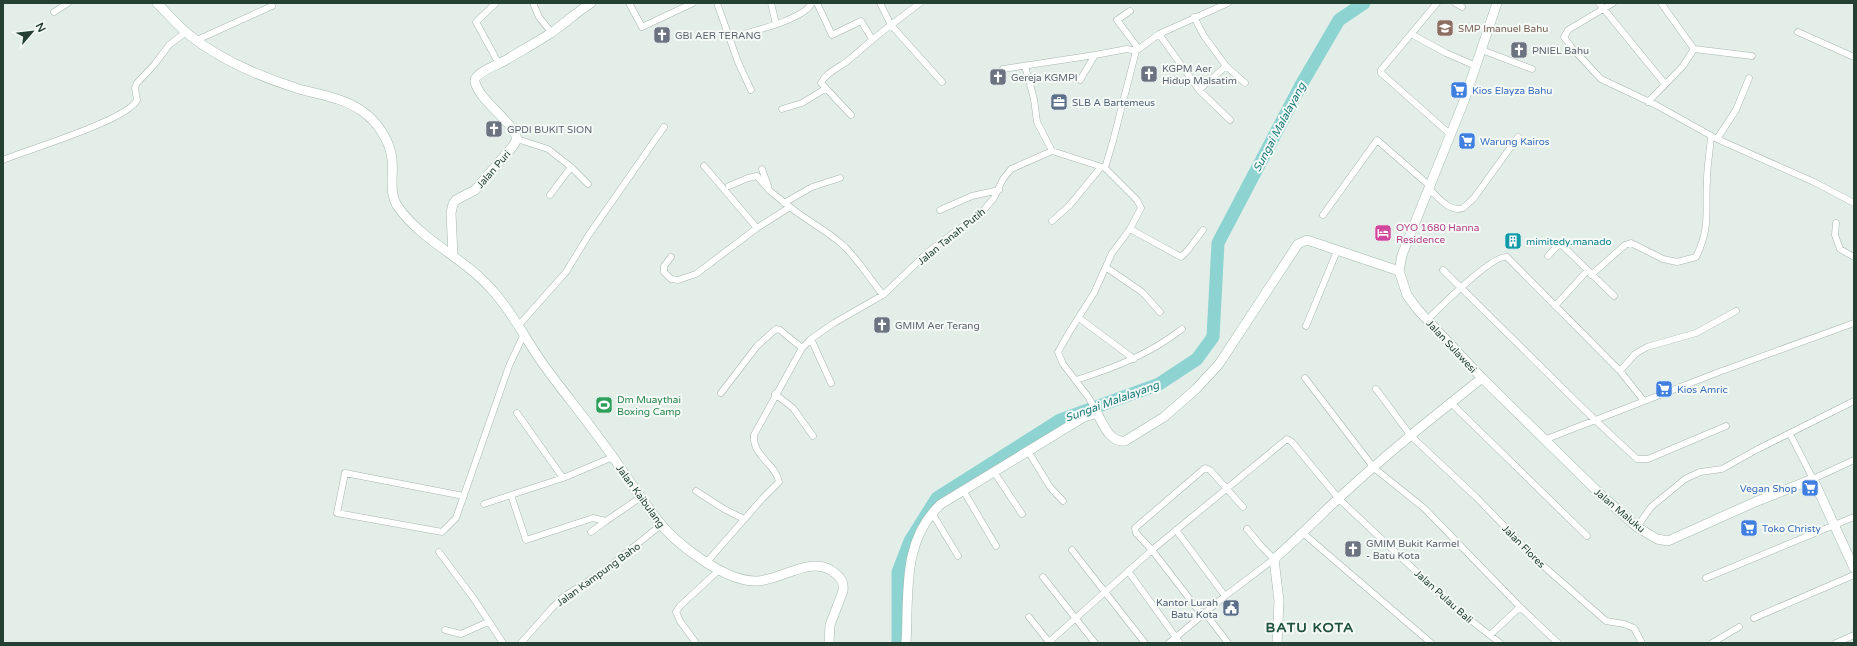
<svg xmlns="http://www.w3.org/2000/svg" width="1857" height="646" viewBox="0 0 1857 646" font-family="'Varela Round',sans-serif">
<style>
.lines{fill:none;stroke-linecap:round;stroke-linejoin:round}
.river{stroke:#8cd3d1;stroke-width:13}
.street-casing{stroke:#a6b6ae;stroke-width:7}
.secondary-casing{stroke:#a2baae;stroke-width:10}
.street{stroke:#fff;stroke-width:6}
.secondary{stroke:#fff;stroke-width:9}
.labels{text-anchor:middle;stroke-width:4;stroke-linejoin:round;paint-order:stroke}
.education-label{font-size:10px;fill:#785e54;stroke:#f5faf7;text-anchor:start}
.worship-label{font-size:10px;fill:#5b616d;stroke:#f5faf7;text-anchor:start}
.shop-label{font-size:10px;fill:#366cbe;stroke:#f5faf7;text-anchor:start}
.service-label{font-size:10px;fill:#4e5e75;stroke:#f5faf7;text-anchor:start}
.street-label{font-size:10px;fill:#234033;stroke:#f5faf7}
.hotel-label{font-size:10px;fill:#b23c85;stroke:#f5faf7;text-anchor:start}
.culture-label{font-size:10px;fill:#0d838f;stroke:#f5faf7;text-anchor:start}
.leisure-label{font-size:10px;fill:#27864d;stroke:#f5faf7;text-anchor:start}
.water-label{font-size:11px;font-style:italic;fill:#1c7d7c;stroke:#f5faf7}
.district-label{font-size:14px;font-weight:bold;letter-spacing:1px;fill:#1f523d;stroke:#f5faf7}
</style>
<rect width="100%" height="100%" fill="#e4eee8"/>
<g class="lines">
<path class="river" d="M898 643V572L910 541 937 498 1060 420 1159 384 1197 359 1213 337 1218 243 1301 85 1339 20 1364 3"/>
<defs>
<path id="street" d="M496 3 476 22 499 64
M533 3 539 17 551 32
M629 3 642 27 693 3
M717 3 738 62 751 90
M771 3 776 24
M817 3 832 35 861 21 872 39
M920 3 891 25 942 82
M1437 3 1381 70V73L1451 135
M1455 3 1462 7
M1599 3 1665 84
M1613 3 1568 30 1564 37 1572 48 1601 79 1656 105 1717 139 1814 182 1854 203
M1130 11 1117 20 1138 48
M54 12 68 3
M1798 32 1854 57
M1159 34 1199 90 1226 66 1204 36 1194 17
M1411 34 1446 53 1476 66
M729 38C749 32 802 21 812 3
M197 40 272 6
M1694 49 1752 56
M1482 50 1532 69
M1025 66 1034 99 1037 122 1052 151
M1226 66 1245 83
M1003 69 1095 55
M1080 80 1095 55 1127 49 1136 51 1159 34 1228 3
M1199 90 1230 120
M1648 102 1683 66 1694 49 1661 3
M782 109 802 103 825 89
M851 115 821 83C826 72 841 67 850 59 864 47 876 36 891 25L880 3
M517 139 548 149 571 167 588 184
M1717 139 1736 110 1749 78
M3 160C27 150 128 120 137 100L135 88 137 83 154 65 169 45 186 32
M704 166 757 228 790 207C807 221 828 231 845 247 859 261 870 279 883 295
M762 169 768 186
M729 186 748 178 757 176 770 191 790 207
M1429 189C1438 197 1450 213 1463 208L1474 198 1518 137
M550 195 571 167
M784 203 812 187 840 178
M940 210 972 196 999 190
M1323 215 1377 140 1430 186
M1052 221 1069 206 1101 167
M1836 223 1835 235 1840 249 1854 257
M1130 229 1181 257 1188 250 1203 230
M1548 256 1557 246 1562 245 1614 296
M671 257 664 266V272L671 279 678 280 696 274 757 228
M1107 268 1142 292 1160 312
M1443 270 1594 419 1637 459H1648L1726 426
M1591 275 1625 245 1631 243 1663 259 1677 262 1696 257C1711 226 1705 212 1707 180 1707 166 1710 151 1711 136
M1555 306 1587 271
M1079 318 1134 359
M1427 320C1439 308 1493 254 1507 257L1620 371 1644 401
M519 325 566 272 588 236 664 127
M1306 326 1337 251
M811 339 831 383
M1620 371 1635 354 1647 347 1696 333 1736 311
M1305 378 1374 468 1424 508 1520 607 1558 643
M1076 380C1114 368 1150 354 1182 329
M1376 389 1411 436 1476 497 1540 563 1606 621 1624 624 1634 628 1642 643
M721 393 757 346 776 329 780 330 802 348
M775 394 793 408 813 436
M1451 403 1587 536
M517 413 563 478
M1097 413 1089 398 1063 364 1058 352 1070 331 1094 293 1112 253 1130 229 1141 208 1137 200 1105 168
M1790 434 1813 479 1854 460
M1544 440 1719 372 1854 323
M1028 451 1050 487 1063 501
M613 457 563 478 511 495 526 540 593 518 606 521 641 497
M994 472 1022 514
M963 490 996 546
M696 491 724 509 744 519
M464 496 345 473 337 513 442 532 456 518 509 366 524 334
M484 504 511 495
M932 513 958 556
M1637 527 1651 507 1685 479 1700 472 1722 469 1756 450 1854 401
M1176 530 1225 596
M591 532 606 521
M1304 534 1431 643
M1072 550 1145 643
M439 552 474 599 503 643
M706 563 762 499 779 482C776 464 752 456 754 435L802 348 811 339 834 323 883 295 928 252 982 212 994 198 1003 179 1011 169 1052 151 1105 168 1113 141 1136 51
M1128 571 1180 643
M1043 577 1095 643
M1706 578 1854 517
M1205 613 1228 643
M1202 615 1152 550 1136 533 1135 528 1205 468 1210 470 1243 507
M1029 617 1049 642 1152 550 1287 439 1292 442 1339 499 1455 608 1500 643
M1754 618 1854 575
M445 630 461 634 488 622
M1490 635 1520 607
M521 643 552 608 563 597 601 573 661 525
M696 643 680 621 676 612 680 606 718 571
M1169 643 1225 596 1274 559 1262 547 1247 529
M1712 643 1739 627
M1836 643 1854 635"/>
<path id="secondary" d="M157 3C167 13 177 25 188 34 219 59 256 75 293 87 316 95 341 96 362 111 377 121 390 141 392 159 394 175 388 192 398 207 423 242 465 258 493 291 513 313 526 340 543 364 561 389 581 413 599 438 619 464 636 492 656 518 674 543 725 582 757 581 783 580 813 553 836 574 842 579 844 583 843 591L830 625 829 643
M453 256 451 213 453 204 456 200 475 190 513 146 517 139C512 120 480 102 475 82 473 73 500 64 506 60 521 51 537 42 551 33 565 23 577 12 591 3
M1482 378 1600 494 1637 527 1657 539 1668 541 1755 502 1813 479 1854 568
M906 643C909 595 901 541 941 504L1084 417 1097 413C1103 424 1110 443 1125 441L1164 417 1196 389 1219 364 1298 244 1307 240 1316 243 1399 271
M1277 643 1279 601 1274 559C1297 539 1317 518 1339 498 1384 456 1433 417 1482 378L1418 310 1407 295 1399 271 1402 255 1464 101 1497 3"/>
</defs>
<use href="#street" class="street-casing"/>
<use href="#secondary" class="secondary-casing"/>
<use href="#street" class="street"/>
<use href="#secondary" class="secondary"/>
</g>
<defs>
<symbol id="school-square" viewBox="-11 -11 22 22"><rect x="-9" y="-9" width="18" height="18" rx="4" fill="#8d6e63" stroke="#f5faf7"/><path d="M0-5L7-2L0 1L-7-2ZM-4 1L0 2.5L4 1V4Q0 6-4 4Z" fill="#fff"/></symbol>
<symbol id="church-square" viewBox="-11 -11 22 22"><rect x="-9" y="-9" width="18" height="18" rx="4" fill="#6b7280" stroke="#f5faf7"/><path d="M-1.2-6h2.4v3.5h3.3v2.4h-3.3V6h-2.4V-.1h-3.3v-2.4h3.3Z" fill="#fff"/></symbol>
<symbol id="supermarket-square" viewBox="-11 -11 22 22"><rect x="-9" y="-9" width="18" height="18" rx="4" fill="#3f7fe0" stroke="#f5faf7"/><path d="M-6-5.5h2.5l.6 2H6L4.5 2H-2.5L-4.4-4H-6ZM-1.5 3.2a1.3 1.3 0 1 0 .1 0ZM3 3.2a1.3 1.3 0 1 0 .1 0Z" fill="#fff"/></symbol>
<symbol id="office-square" viewBox="-11 -11 22 22"><rect x="-9" y="-9" width="18" height="18" rx="4" fill="#5c6f8a" stroke="#f5faf7"/><path d="M-6-3h4V-5.5h4V-3h4V5H-6ZM-1-4.5V-3h2v-1.5ZM-6 0V1H6V0Z" fill="#fff"/></symbol>
<symbol id="hotel-square" viewBox="-11 -11 22 22"><rect x="-9" y="-9" width="18" height="18" rx="4" fill="#d1479c" stroke="#f5faf7"/><path d="M-6-4.5h1.5V1H6V5H4.5V3h-9V5H-6ZM-4 0a1.8 1.8 0 1 1 3.6 0ZM.5 0V-2.5h3Q6-2.5 6 0Z" fill="#fff"/></symbol>
<symbol id="building-square" viewBox="-11 -11 22 22"><rect x="-9" y="-9" width="18" height="18" rx="4" fill="#0f9aa8" stroke="#f5faf7"/><path d="M-4-6H4V6H1V3H-1V6H-4ZM-2.5-4.3h1.7v1.8h-1.7ZM.8-4.3h1.7v1.8H.8ZM-2.5-1h1.7V.8h-1.7ZM.8-1h1.7V.8H.8Z" fill="#fff"/></symbol>
<symbol id="stadium-square" viewBox="-11 -11 22 22"><rect x="-9" y="-9" width="18" height="18" rx="4" fill="#2e9e5b" stroke="#f5faf7"/><path d="M0-5a6.5 5 0 1 0 0 10a6.5 5 0 1 0 0-10ZM-3.5-1.8h7v3.6h-7Z" fill="#fff"/></symbol>
<symbol id="civic-square" viewBox="-11 -11 22 22"><rect x="-9" y="-9" width="18" height="18" rx="4" fill="#5c6f8a" stroke="#f5faf7"/><path d="M-.6-6.5H3V-4.5H.6V-3L4-1V1h2V6H-6V1h2V-1L-.6-3ZM-1.2 2.5V6h2.4V2.5Z" fill="#fff"/></symbol>
</defs>
<g fill-rule="evenodd">
<use href="#school-square" x="1435" y="18" width="20" height="20"/>
<use href="#church-square" x="652" y="25" width="20" height="20"/>
<use href="#church-square" x="1509" y="40" width="20" height="20"/>
<use href="#church-square" x="1139" y="64" width="20" height="20"/>
<use href="#church-square" x="988" y="67" width="20" height="20"/>
<use href="#supermarket-square" x="1449" y="80" width="20" height="20"/>
<use href="#office-square" x="1049" y="92" width="20" height="20"/>
<use href="#church-square" x="484" y="119" width="20" height="20"/>
<use href="#supermarket-square" x="1457" y="131" width="20" height="20"/>
<use href="#hotel-square" x="1373" y="223" width="20" height="20"/>
<use href="#building-square" x="1503" y="231" width="20" height="20"/>
<use href="#church-square" x="872" y="315" width="20" height="20"/>
<use href="#supermarket-square" x="1654" y="379" width="20" height="20"/>
<use href="#stadium-square" x="594" y="395" width="20" height="20"/>
<use href="#supermarket-square" x="1800" y="478" width="20" height="20"/>
<use href="#supermarket-square" x="1739" y="518" width="20" height="20"/>
<use href="#church-square" x="1343" y="539" width="20" height="20"/>
<use href="#civic-square" x="1221" y="598" width="20" height="20"/>
</g>
<g class="labels">
<g class="education-label">
<text x="1458" y="32">SMP Imanuel Bahu</text>
</g>
<g class="worship-label">
<text x="675" y="39">GBI AER TERANG</text>
<text x="1532" y="54">PNIEL Bahu</text>
<text x="1162" y="72">KGPM Aer<tspan x="1162" dy="12">Hidup Malsatim</tspan></text>
<text x="1011" y="81">Gereja KGMPI</text>
<text x="507" y="133">GPDI BUKIT SION</text>
<text x="895" y="329">GMIM Aer Terang</text>
<text x="1366" y="547">GMIM Bukit Karmel<tspan x="1366" dy="12">- Batu Kota</tspan></text>
</g>
<g class="shop-label">
<text x="1472" y="94">Kios Elayza Bahu</text>
<text x="1480" y="145">Warung Kairos</text>
<text x="1677" y="393">Kios Amric</text>
<text x="1797" y="492" text-anchor="end">Vegan Shop</text>
<text x="1762" y="532">Toko Christy</text>
</g>
<g class="service-label">
<text x="1072" y="106">SLB A Bartemeus</text>
<text x="1218" y="606" text-anchor="end">Kantor Lurah<tspan x="1218" dy="12">Batu Kota</tspan></text>
</g>
<g class="street-label">
<text transform="translate(493 169) rotate(-49)" y="4">Jalan Puri</text>
<text transform="translate(951 236) rotate(-39)" y="4">Jalan Tanah Putih</text>
<text transform="translate(1452 346) rotate(47)" y="4">Jalan Sulawesi</text>
<text transform="translate(641 496) rotate(54)" y="4">Jalan Kaibulang</text>
<text transform="translate(1620 510) rotate(40)" y="4">Jalan Maluku</text>
<text transform="translate(1524 546) rotate(45)" y="4">Jalan Flores</text>
<text transform="translate(598 574) rotate(-36)" y="4">Jalan Kampung Baho</text>
<text transform="translate(1444 596) rotate(42)" y="4">Jalan Pulau Bali</text>
</g>
<g class="hotel-label">
<text x="1396" y="231">OYO 1680 Hanna<tspan x="1396" dy="12">Residence</tspan></text>
</g>
<g class="culture-label">
<text x="1526" y="245">mimitedy.manado</text>
</g>
<g class="leisure-label">
<text x="617" y="403">Dm Muaythai<tspan x="617" dy="12">Boxing Camp</tspan></text>
</g>
<g class="water-label">
<text transform="translate(1279 127) rotate(-62)" y="4">Sungai Malalayang</text>
<text transform="translate(1112 401) rotate(-20)" y="4">Sungai Malalayang</text>
</g>
<g class="district-label">
<text x="1310" y="632">BATU KOTA</text>
</g>
</g>
<rect width="1857" height="646" fill="none" stroke="#234033" stroke-width="8"/>
<g transform="translate(32 32) rotate(62)" stroke="#f5faf7" stroke-width="3" paint-order="stroke">
<path d="M0-3L7 15L0 10L-7 15Z" fill="#234033"/>
<text y="-6" font-size="11" font-weight="bold" text-anchor="middle" fill="#234033">N</text>
</g>
</svg>
